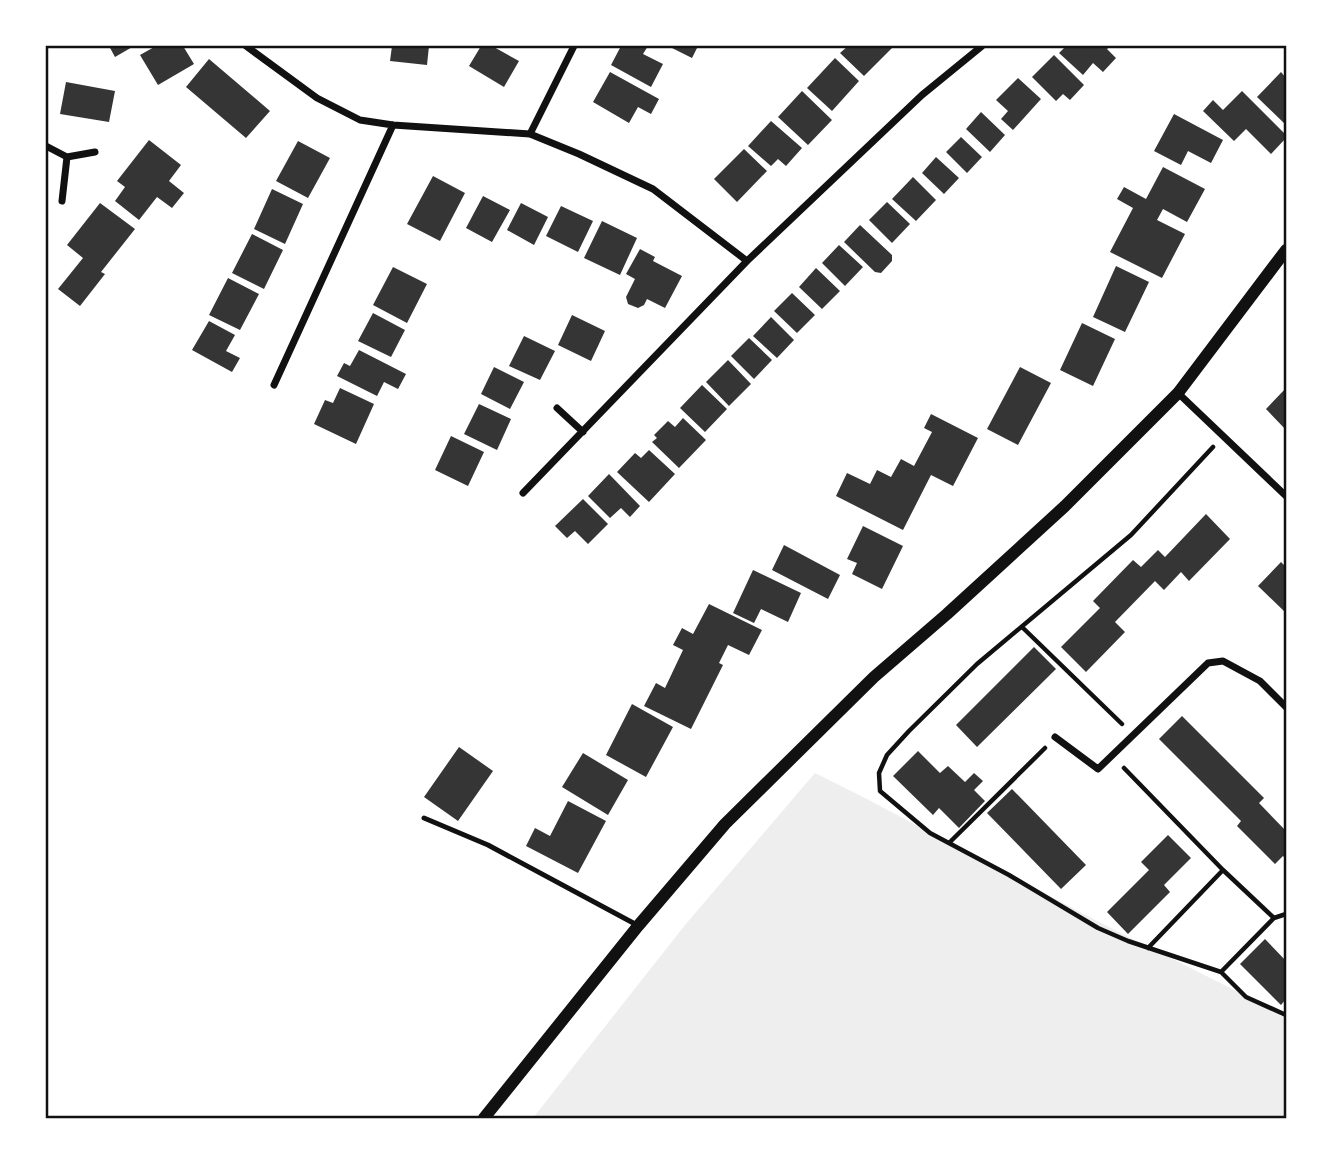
<svg xmlns="http://www.w3.org/2000/svg" width="1332" height="1164" viewBox="0 0 1332 1164" font-family="'Fira Sans Condensed',sans-serif">
<style>
.green{fill:#eee}
.building{fill:#353535}
.lines{fill:none;stroke-linecap:round;stroke-linejoin:round}
.path{stroke:#111;stroke-width:4.5}
.service{stroke:#111;stroke-width:5}
.minor{stroke:#111;stroke-width:7}
.tertiary{stroke:#111;stroke-width:12}
.neatline{fill:none;stroke:#111;stroke-width:2.5}
</style>
<rect width="100%" height="100%" fill="#fff"/>
<path class="green" d="M815 773 865 798 1097 921 1286 1016V1118H533L685 925Z"/>
<path class="building" d="M109 46H134L115 57Z
M156 46H183L194 64 158 85 140 55Z
M392 46H429L427 65 390 61Z
M481 46H492L519 61 504 87 469 66Z
M621 46H648L643 54 663 64 651 87 611 65Z
M668 46H698L692 58Z
M848 46H894L864 76 840 53Z
M1066 46H1110L1107 49 1116 58 1103 72 1093 63 1083 75 1059 53Z
M1054 55 1084 85 1070 100 1063 94 1056 101 1032 77Z
M835 58 859 81 832 111 807 88Z
M209 59 270 111 246 138 186 87Z
M610 72 659 99 651 114 638 107 629 123 593 102Z
M1281 72 1286 78V125L1257 97Z
M1018 78 1041 99 1013 130 1001 119 1008 111 996 100Z
M66 82 115 91 109 122 60 114Z
M802 91 832 120 808 145 778 117Z
M1242 91 1286 135V138L1271 154 1246 129 1234 141 1203 111 1213 100 1223 110Z
M981 112 1005 135 990 152 966 129Z
M1174 114 1223 140 1211 163 1188 151 1181 165 1154 151Z
M771 121 802 148 786 166 778 159 771 166 748 146Z
M961 137 982 157 967 173 946 152Z
M149 140 181 165 169 181 184 193 172 208 157 197 139 220 115 201 125 187 117 181Z
M298 141 330 158 308 198 276 181Z
M744 149 767 171 737 202 714 179Z
M936 157 959 178 944 194 922 173Z
M1163 167 1205 189 1187 222 1163 209 1157 220 1185 234 1162 278 1110 252 1133 208 1117 199 1124 187 1146 199Z
M433 176 465 193 440 241 407 224Z
M913 177 936 200 916 221 892 199Z
M272 189 303 204 285 244 254 229Z
M483 196 510 210 492 242 466 228Z
M887 202 910 224 892 243 869 220Z
M100 203 135 229 101 272 105 274 80 306 58 289 83 258 67 245Z
M521 203 548 217 534 245 507 230Z
M561 206 593 221 578 252 546 236Z
M602 221 637 238 620 275 584 258Z
M860 225 892 255V261L881 273 875 272 844 242Z
M252 234 283 250 264 289 232 273Z
M839 245 863 267 845 286 822 263Z
M640 249 655 257 653 261 682 276 665 308 647 299 644 305 638 308 628 304 626 297 635 279 626 274Z
M1116 266 1149 282 1125 332 1093 317Z
M393 267 427 284 407 323 373 305Z
M816 268 840 291 822 309 799 287Z
M228 278 259 294 240 330 209 315Z
M792 293 815 315 797 333 774 311Z
M373 313 405 330 391 357 358 341Z
M572 315 605 331 591 361 558 345Z
M771 317 794 340 777 358 753 336Z
M209 321 235 335 226 351 240 358 232 372 192 350Z
M1082 323 1115 339 1093 386 1060 370Z
M524 336 555 351 540 380 509 366Z
M749 338 772 360 754 379 731 356Z
M359 350 406 374 398 389 384 382 377 396 337 376 344 363 350 366Z
M728 360 751 384 729 406 706 382Z
M494 367 524 382 510 409 481 394Z
M1020 367 1051 383 1018 445 987 429Z
M702 385 727 409 705 432 680 408Z
M340 388 374 404 356 444 314 424 325 400 333 403Z
M1286 388V430L1266 409Z
M479 404 511 419 497 450 464 434Z
M931 414 978 438 953 486 931 475 903 530 836 496 847 473 870 484 877 470 891 477 901 459 914 466 932 432 924 428Z
M683 418 706 440 679 468 652 442 657 438 654 435 668 421 675 427Z
M451 436 484 452 468 486 435 470Z
M649 450 675 474 649 502 617 472 635 453 641 458Z
M609 474 640 506 630 517 621 508 610 518 588 496Z
M583 499 608 524 588 544 575 531 567 538 555 526Z
M1206 514 1230 539 1189 581 1181 572 1164 590 1155 581 1115 622 1125 632 1086 672 1061 647 1100 608 1093 601 1133 560 1141 567 1158 550 1165 557Z
M863 526 903 546 882 589 852 574 857 563 847 559Z
M784 545 840 575 828 599 772 570Z
M1281 562 1286 567V613L1258 586Z
M753 570 801 593 788 622 761 609 754 623 733 613Z
M709 604 762 630 749 655 728 645 719 663 723 665 691 729 644 706 656 683 665 688 683 650 673 645 682 628 693 634Z
M1034 647 1056 669 977 747 956 725Z
M632 704 673 727 646 777 606 755Z
M1182 716 1264 798 1259 803 1286 831V859L1283 856 1275 864 1237 826 1241 821 1159 739Z
M459 747 493 771 458 821 424 797Z
M918 751 940 773 948 766 965 782 974 773 983 781 974 790 985 801 959 828 939 808 933 815 893 776Z
M583 753 628 780 608 815 562 787Z
M1012 789 1086 865 1061 889 987 813Z
M568 801 606 821 578 873 526 846 535 828 550 836Z
M1168 835 1191 858 1164 885 1170 892 1128 934 1107 912 1149 870 1141 862Z
M1265 939 1286 961V999L1281 1005 1240 964Z"/>
<g class="lines">
<path class="path" d="M1213 447 1131 535 977 664 909 731 887 755 879 773 880 791 930 833 1009 875 1098 928 1128 941 1221 972 1246 997 1286 1015
M1022 627 1122 724
M1124 768 1223 870
M949 843 1045 748
M1274 918 1286 914
M1148 948 1223 870 1274 918 1221 972"/>
<path class="service" d="M424 818 488 845 637 925"/>
<path class="minor" d="M246 46 317 98 360 120 393 125 530 134 579 154 653 189 747 261
M530 134 574 46
M46 146 67 157 95 152
M62 201 67 157
M274 385 393 125
M1178 393 1286 496
M557 408 583 432
M523 493 747 261 922 95 982 46
M1055 737 1098 769 1208 663 1223 661 1260 681 1286 707"/>
<path class="tertiary" d="M484 1118 638 926 725 824 874 677 947 614 1065 506 1178 393 1286 250"/>
</g>
<rect width="1332" height="1164" fill="none" stroke="#ffffff" stroke-width="94"/>
<rect x="47" y="47" width="1238" height="1070" class="neatline"/>
</svg>
